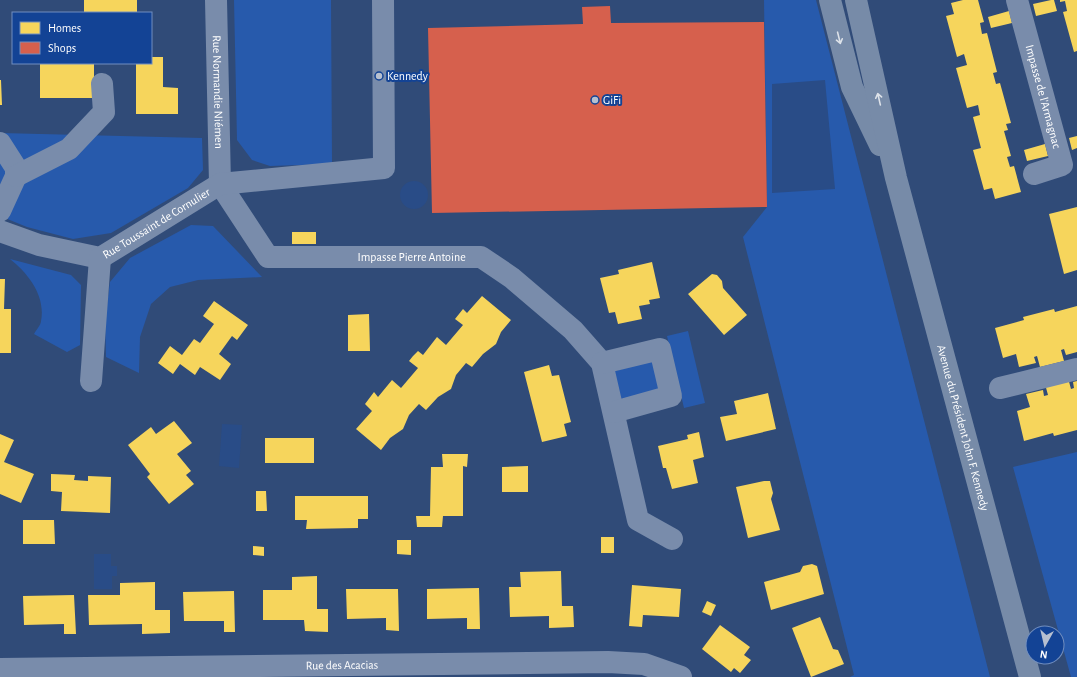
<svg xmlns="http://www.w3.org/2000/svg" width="1077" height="677" viewBox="0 0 1077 677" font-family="'Alegreya Sans',sans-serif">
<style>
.green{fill:#275aac}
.water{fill:#294c87}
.homes{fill:#f6d55c}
.shops{fill:#d6604d}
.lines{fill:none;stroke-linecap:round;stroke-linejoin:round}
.minor{stroke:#798cab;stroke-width:22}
.major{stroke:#778ba8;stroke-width:22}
.oneway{stroke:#dde2e9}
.poi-dot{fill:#b7c0d0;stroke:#134395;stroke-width:1.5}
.labels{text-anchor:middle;stroke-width:4;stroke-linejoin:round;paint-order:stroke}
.poi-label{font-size:12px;fill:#fff;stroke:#134395;text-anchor:start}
.street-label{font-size:12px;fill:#fff;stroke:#134395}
</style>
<rect width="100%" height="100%" fill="#304b78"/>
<path class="green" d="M234 0H331L332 164 270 166 252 160 237 140Z
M764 0H816L990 677H850L854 675 743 237 767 207Z
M0 133 202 138 203 170 188 188 111 233 73 239 27 227 0 216Z
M191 225 213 226 262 277 198 280 170 287 151 304 140 337 139 373 106 357 105 320 110 282 130 258Z
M10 259 71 275 81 285 80 345 67 352 34 334C36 330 41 325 41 321 46 296 28 273 10 259Z
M688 331 705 403 684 408 667 336Z
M655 359 662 389 620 400 612 372Z
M1077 452V677H1071L1013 467Z"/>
<path class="water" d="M825 80 835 189 772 193V84Z
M400 195a14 14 0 1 1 28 0a14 14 0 1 1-28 0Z
M222 424 242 425 239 468 219 466Z
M94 554H111V566H117V576H112V589H94Z"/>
<path class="homes" d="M84 0H137V13H84Z
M963 0H978L984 22 980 23 982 34 987 33 997 72 993 73 996 84 1000 83 1011 123 1006 124 1008 130 1004 131 1011 156 1007 157 1010 167 1014 166 1021 192 995 199 992 188 984 190 973 150 981 148 973 117 980 115 978 105 967 108 956 68 967 65 964 54 957 57 946 16 954 14 951 3Z
M1051 0H1054L1057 11 1036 16 1033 4Z
M1060 0H1077V51L1074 52 1063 12 1067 11 1065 1 1060 2Z
M1009 11 1012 23 991 28 988 17Z
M151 57H163V87L178 88V114H136V63H151Z
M40 63H94V98H40Z
M0 80H1L2 105H0Z
M1077 136V148L1072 150 1069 138Z
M1045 144 1048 156 1027 161 1024 150Z
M1077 207V270L1064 274 1049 214Z
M292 232H316V244H292Z
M652 262 660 298 649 300 650 304 639 306 642 319 618 324 615 312 609 313 600 278 619 274 618 270Z
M712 274 717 275 722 281 723 288 747 315 724 335 688 294Z
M0 279H5L4 309H11V353H0Z
M482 296 511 320 501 332 496 344 483 354 472 367 466 363 456 375 451 389 438 397 426 410 419 404 409 415 403 429 390 438 381 450 356 429 372 411 365 404 374 392 378 397 392 380 401 388 418 368 409 361 413 356 418 351 423 355 437 337 446 345 463 325 455 319 463 309 467 313Z
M214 301 248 325 237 340 232 336 219 354 231 364 220 380 200 367 195 375 180 364 173 374 158 363 170 346 182 355 194 339 200 343 214 324 203 316Z
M1077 306V352L1066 355 1064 349 1061 350 1064 361 1040 367 1037 356 1034 357 1036 363 1019 367 1016 354 1003 358 995 328 1024 320 1023 317 1054 309 1055 312Z
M369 314 370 351H348V315Z
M549 365 552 376 559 375 571 422 564 424 567 436 542 442 524 372Z
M1068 378 1071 389 1074 388 1073 382 1077 381V430L1054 436 1053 433 1024 441 1017 411 1030 407 1026 394 1043 390 1044 396 1048 395 1045 384Z
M768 393 776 429 726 441 720 417 737 414 734 401Z
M174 421 192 443 177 454 191 471 186 475 194 484 169 504 147 477 150 474 128 445 151 427 156 434Z
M699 432 704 457 693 460 698 483 672 489 666 468H663L658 446 688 439 687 435Z
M0 434 14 440 4 462 34 474 21 503 0 494Z
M265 438H314V463H265Z
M442 454H468L467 467 463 466V516H443L442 527H417L416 516H430L431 467H443Z
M528 466V492H502V467Z
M51 474 75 475 74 480 88 481V476L111 477 110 513 61 511 62 492 51 491Z
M764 481H770L773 493 771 499 780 530 748 538 736 487Z
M256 491H266L267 511H256Z
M295 496H368V519H358V528L306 529 307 520H295Z
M23 520H54L55 544H23Z
M601 537H614V553H601Z
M397 540H411V555L397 554Z
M253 546 264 547V556L253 555Z
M812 564 817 566 824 594 771 610 764 582 800 572 803 566Z
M561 571 562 606H573L574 627 549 628V616L510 617 509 587H521L520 572Z
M317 576V609H328V632L305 631 304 620H263V590H292V577Z
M155 582V610H170V633L142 634V624L89 625 88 595H120V583Z
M632 585 681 589 679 617 643 615 642 627 629 626Z
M479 588 480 629H467V618L427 619V589Z
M346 589H398L399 631 386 630V618L347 619Z
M234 591 235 632H224V621H184L183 592Z
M74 595 76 634H64V624L24 625 23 596Z
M707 601 716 605 711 616 702 612Z
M820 617 833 649 838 650 844 664 811 677 792 628Z
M720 625 750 647 744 655 751 660 740 673 734 668 731 672 702 649Z"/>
<path class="shops" d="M610 6 611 23 764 22 767 207 432 213 428 28 583 24 582 7Z"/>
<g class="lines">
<g class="minor">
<path id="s1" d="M216 0 220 184"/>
<path id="s2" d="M1017 0 1062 165 1034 174"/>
<path d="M0 143 16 168V176L0 211"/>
<path d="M16 176 69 149 104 112 102 84"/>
<path id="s3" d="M220 184 268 257H481L512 278 573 330 602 363 638 520 672 539"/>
<path id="s4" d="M0 231 39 245 100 258 220 184 384 168 383 0"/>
<path d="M602 363 660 349 671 396 614 412"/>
<path d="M91 381 100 258"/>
<path d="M1000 388 1077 369"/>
<path id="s5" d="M0 669 608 662 644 664 681 677"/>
</g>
<g class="major">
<path d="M830 0 852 87 880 145"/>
<path id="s6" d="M856 0 896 178 1030 677"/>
</g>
</g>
<defs><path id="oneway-shaft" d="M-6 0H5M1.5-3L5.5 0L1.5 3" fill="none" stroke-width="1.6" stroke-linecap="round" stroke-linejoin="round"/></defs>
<g class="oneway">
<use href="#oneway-shaft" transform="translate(839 38) rotate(76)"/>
<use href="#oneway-shaft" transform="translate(879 99) rotate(-103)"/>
</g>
<g class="poi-dot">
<circle cx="379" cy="76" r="4"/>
<circle cx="595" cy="100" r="4"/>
</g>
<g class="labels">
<g class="poi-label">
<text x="387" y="80">Kennedy</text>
<text x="603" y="104">GiFi</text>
</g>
<g class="street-label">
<text dy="4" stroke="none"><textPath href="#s1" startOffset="92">Rue Normandie Niémen</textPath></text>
<text dy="4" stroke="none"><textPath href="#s2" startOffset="100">Impasse de l'Armagnac</textPath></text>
<text dy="4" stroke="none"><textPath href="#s4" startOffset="170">Rue Toussaint de Cornulier</textPath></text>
<text dy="4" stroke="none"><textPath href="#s3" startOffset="231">Impasse Pierre Antoine</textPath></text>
<text dy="4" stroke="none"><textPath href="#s6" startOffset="441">Avenue du Président John F. Kennedy</textPath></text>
<text dy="4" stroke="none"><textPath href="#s5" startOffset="342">Rue des Acacias</textPath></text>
</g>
</g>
<rect x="12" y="12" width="140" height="52" fill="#134395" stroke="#718ebf"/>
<rect x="20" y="22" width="20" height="12" fill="#f6d55c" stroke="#718ebf"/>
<text x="48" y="32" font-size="12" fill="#ffffff">Homes</text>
<rect x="20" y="42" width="20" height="12" fill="#d6604d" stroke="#718ebf"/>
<text x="48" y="52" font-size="12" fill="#ffffff">Shops</text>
<g transform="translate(1045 645) rotate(188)"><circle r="19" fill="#134395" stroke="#718ebf"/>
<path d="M0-3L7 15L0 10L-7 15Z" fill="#b7c0d0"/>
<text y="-6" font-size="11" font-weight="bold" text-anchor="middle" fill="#ffffff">N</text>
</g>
</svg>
